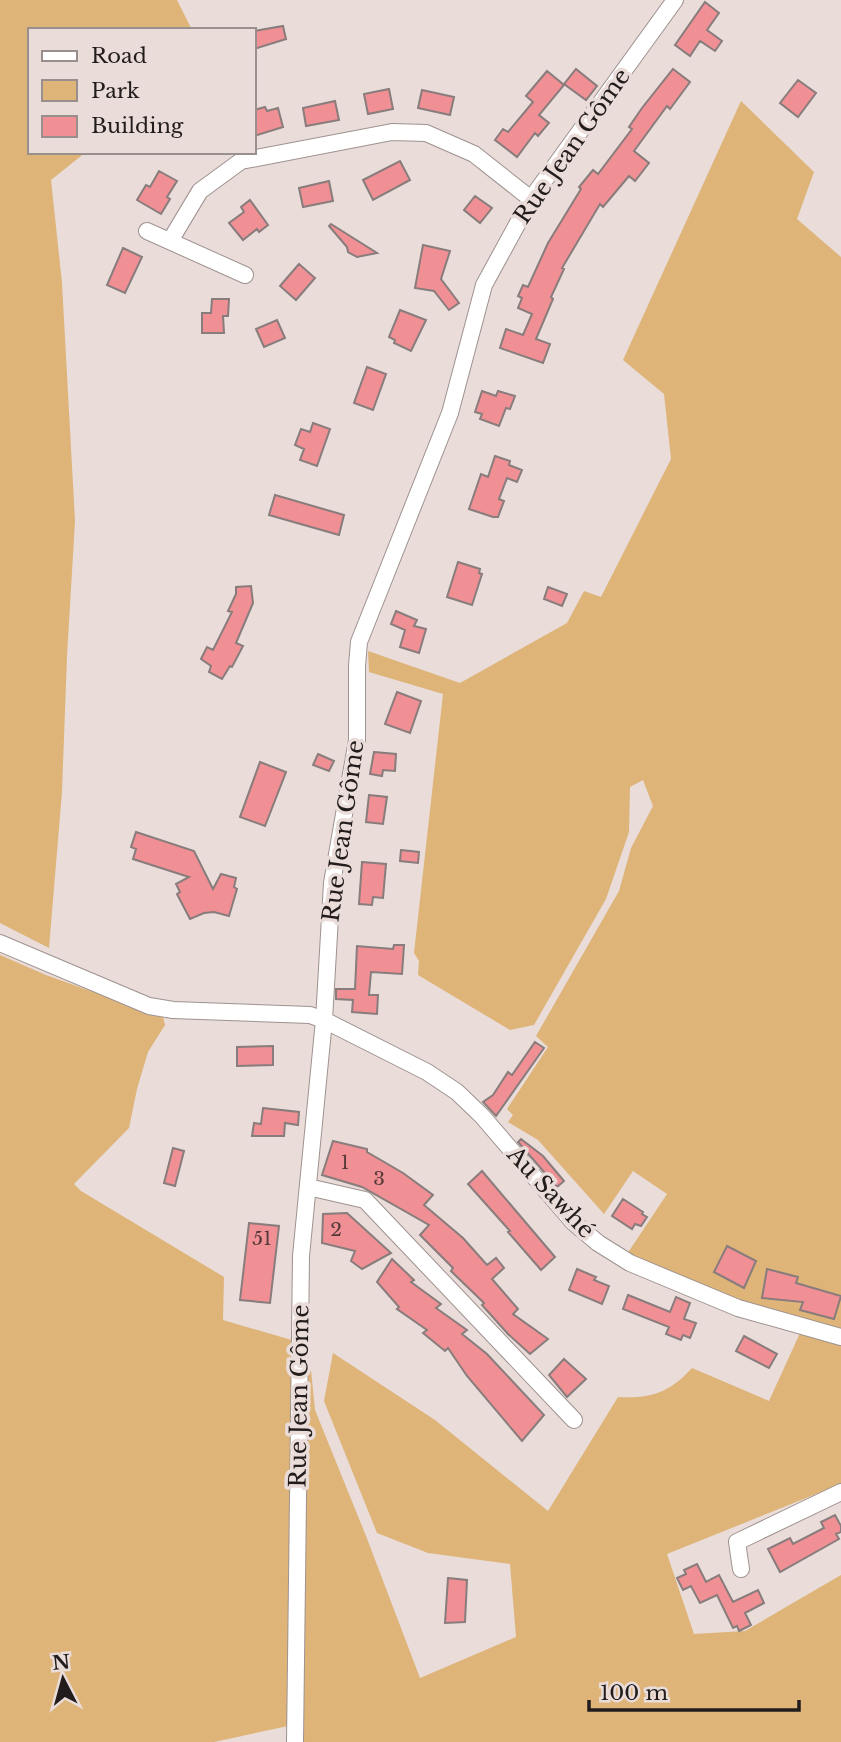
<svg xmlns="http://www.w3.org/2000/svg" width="841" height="1742" viewBox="0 0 841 1742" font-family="'Libre Baskerville',serif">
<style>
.green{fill:#deb479}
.building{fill:#f09094;stroke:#887c7c;stroke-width:2}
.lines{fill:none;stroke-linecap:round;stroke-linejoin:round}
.minor-casing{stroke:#9e928f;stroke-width:18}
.minor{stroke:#fff;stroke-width:16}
.labels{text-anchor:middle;stroke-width:7;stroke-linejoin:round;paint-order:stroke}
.number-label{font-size:19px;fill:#563a3a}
.street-label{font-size:23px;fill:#221d1c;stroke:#e9dcd9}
</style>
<rect width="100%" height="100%" fill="#e9dcd9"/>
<path class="green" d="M0 0H177L192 30H30V152H86L51 180 62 283 75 521 67 656 62 792 49 948 0 923Z
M741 101 814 172 797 219 841 257V1332L743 1307 627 1254 667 1194 633 1171 604 1214 538 1140 508 1122 513 1115 507 1109 548 1047 536 1036 619 891 631 848 653 806 643 780 630 787 629 832 606 899 534 1025 510 1030 418 975 419 961 414 953 443 694 369 672 368 651 460 683 567 623 584 591 601 597 671 459 664 394 623 360Z
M0 955 46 975 163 1017 165 1025 148 1052 137 1089 129 1128 74 1184 81 1191 224 1277 223 1320 295 1341 296 1479 288 1574V1726L214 1742H0Z
M800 1333 841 1345V1484L667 1554 694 1634 745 1631 841 1575V1742H301L302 1570 307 1431 305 1368 311 1370 315 1410 366 1536 420 1678 516 1637 510 1564 428 1553 377 1533 324 1401 333 1353 435 1420 548 1511 618 1397C652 1399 670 1392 692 1368L769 1401Z"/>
<path class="building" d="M705 2 719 13 707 30 722 41 715 51 700 41 690 56 675 45Z
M283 26 286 39 254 49V31Z
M576 69 597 86 586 100 564 84Z
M673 69 690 82 670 109 667 106 634 151 649 163 635 181 629 176 603 207 600 204 562 268 564 269 551 297 553 299 536 339 550 344 543 363 500 348 506 329 523 335 532 314 518 308 522 298 518 296 523 285 528 287 548 243 581 189 579 187 593 170 598 174 632 129 629 127 642 108Z
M547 71 564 85 539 115 549 123 538 136 535 133 517 157 495 140 503 129 508 132 533 102 526 96Z
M798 80 816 93 798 117 780 103Z
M389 89 393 109 368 114 364 94Z
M422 90 454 97 450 115 418 108Z
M335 101 339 120 306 126 303 108Z
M265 107 267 111 278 108 283 127 254 136V110Z
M400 161 410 180 373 200 363 180Z
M159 171 177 181 167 197 170 199 161 214 137 200 146 185 150 187Z
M329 181 333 201 303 207 299 188Z
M475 196 492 208 480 223 464 210Z
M250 200 268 225 259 232 257 229 243 240 229 223 244 212 241 207Z
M331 224 377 253 357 257 348 252 347 247 329 226Z
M423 245 450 251 441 279 459 303 449 310 434 291 415 288Z
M123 248 142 257 125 293 107 285Z
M299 264 315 278 296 300 280 286Z
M212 299H229L228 316H223L224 333H202V313H211Z
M400 310 426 320 411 351 394 343 395 340 389 337Z
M277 320 285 338 264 347 256 329Z
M367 367 386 374 373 410 354 403Z
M482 391 496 396 498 391 515 396 510 409 506 408 499 426 480 419 482 414 475 412Z
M313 423 330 429 317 466 300 460 304 449 295 445 301 429 310 432Z
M495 456 510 461 509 465 522 470 517 482 507 478 499 499 504 501 498 517H493L469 509 481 474 488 477Z
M275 495 344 515 339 535 269 515Z
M458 562 480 569 479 573 482 574 472 605 447 597Z
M251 586 253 603 236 643 243 646 232 667 230 666 222 679 209 672 211 666 201 659 207 647 213 650 232 612 228 611 236 594V587Z
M548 587 567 594 562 606 544 599Z
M396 611 417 620 414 626 426 629 419 653 400 647 405 630 391 624Z
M397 692 421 701 410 733 385 724Z
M374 752 396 754 395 771 383 770 382 776 370 774Z
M318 754 334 761 329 771 313 765Z
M260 762 286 772 265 826 240 817Z
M369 795 387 797 383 824 366 822Z
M136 832 194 851 213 889 221 874 236 878 234 887 237 889 229 916 214 912 204 913 190 919 177 894 180 892 176 884 189 877 133 859 136 849 131 847Z
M401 850 419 852 418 863 400 861Z
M362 862 386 864 383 898 373 897 372 905 359 904Z
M394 945H404L402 974 371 972 369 995H378L377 1014 352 1012 353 1000 336 999V989H355L357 946 393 949Z
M535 1042 544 1048 496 1116 483 1102 493 1095 508 1072 512 1075Z
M273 1046V1065L237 1066V1047Z
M263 1108 299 1112 298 1125 285 1123 284 1136H252L254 1123 261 1124Z
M521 1139 543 1156 564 1181 557 1187 518 1142Z
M333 1141 367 1149V1152L403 1173 433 1195 424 1205 463 1238 487 1265 496 1258 504 1268 492 1279 518 1309 513 1314 548 1339 530 1354 508 1334 482 1305 484 1303 451 1271 453 1268 420 1235 429 1225 362 1187 322 1175Z
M173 1148 184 1151 175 1186 164 1183Z
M482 1171 555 1257 541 1270 508 1232 510 1231 468 1184Z
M623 1199 643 1212 642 1214 647 1217 641 1226 635 1224 632 1229 612 1216Z
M347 1213 391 1253 362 1269 351 1261 355 1251 322 1243 323 1214Z
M249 1223 279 1226 270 1303 240 1300Z
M727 1246 756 1261 744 1288 714 1272Z
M392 1259 414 1280 411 1282 441 1304 436 1308 467 1330 462 1334 487 1354 544 1415 522 1441 467 1376 448 1348 445 1351 423 1333 427 1330 397 1309 399 1307 377 1282Z
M577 1269 596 1277 594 1280 609 1286 602 1304 569 1290Z
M767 1269 798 1277 796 1283 841 1296 834 1319 800 1310 803 1302 762 1298Z
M628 1295 670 1312 676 1297 690 1303 684 1319 696 1323 690 1338 683 1335 681 1340 666 1334 669 1327 623 1309Z
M744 1336 777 1354 769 1368 736 1351Z
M564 1359 586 1379 567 1397 549 1375Z
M835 1515 841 1526V1532L836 1534 839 1539 780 1572 768 1549 790 1538 793 1544 824 1528 821 1522Z
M697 1564 706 1582 719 1575 733 1602 758 1590 764 1603 745 1613 751 1625 739 1631 737 1626 733 1628 717 1595 700 1603 691 1586 683 1590 677 1578 686 1574 684 1570Z
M448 1578 467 1580 465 1622 445 1623Z"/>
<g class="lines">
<defs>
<path id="minor" d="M147 231 245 275
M170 241 200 191 241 161 392 132 426 133 474 154 531 199
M0 943 149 1006 173 1010 310 1015 324 1020 427 1072 457 1092 482 1116 573 1222 598 1243 630 1263 738 1308 841 1337
M308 1187 365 1200 574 1420
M741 1569 737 1542 841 1492
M295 1742 301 1256 324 1020 332 883 357 740V666L359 642 450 413 484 285 531 199 675 0"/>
</defs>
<use href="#minor" class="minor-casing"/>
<use href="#minor" class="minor"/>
</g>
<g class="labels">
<g class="number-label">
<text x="345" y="1169">1</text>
<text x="379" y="1185">3</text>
<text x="336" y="1236">2</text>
<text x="262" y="1245">51</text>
</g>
<g class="street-label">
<text transform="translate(572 146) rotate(-55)" y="8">Rue Jean Gôme</text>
<text transform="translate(343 831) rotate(-82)" y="8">Rue Jean Gôme</text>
<text transform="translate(551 1192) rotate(47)" y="8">Au Sawhé</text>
<text transform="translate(299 1396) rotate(-89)" y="8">Rue Jean Gôme</text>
</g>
</g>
<rect x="28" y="28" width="228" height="126" fill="#e9dcd9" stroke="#99908d" stroke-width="2"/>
<rect x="42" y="51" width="35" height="10" fill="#ffffff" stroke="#99908d" stroke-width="2"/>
<text x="91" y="63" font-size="21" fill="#221d1c">Road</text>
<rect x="42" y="80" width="35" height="21" fill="#deb479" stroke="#99908d" stroke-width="2"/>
<text x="91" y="98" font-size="21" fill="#221d1c">Park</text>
<rect x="42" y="116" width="35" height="21" fill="#f09094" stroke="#99908d" stroke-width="2"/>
<text x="91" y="133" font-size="21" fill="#221d1c">Building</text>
<g transform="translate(63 1679) rotate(354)" stroke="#e9dcd9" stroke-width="5" paint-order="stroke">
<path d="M0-5L12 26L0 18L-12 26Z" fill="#221d1c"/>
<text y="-10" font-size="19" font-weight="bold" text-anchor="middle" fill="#221d1c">N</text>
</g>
<path d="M589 1700v10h210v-10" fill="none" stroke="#221d1c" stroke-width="3.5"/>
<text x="600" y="1700" font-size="21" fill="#221d1c" stroke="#e9dcd9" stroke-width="5" paint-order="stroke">100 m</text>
</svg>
